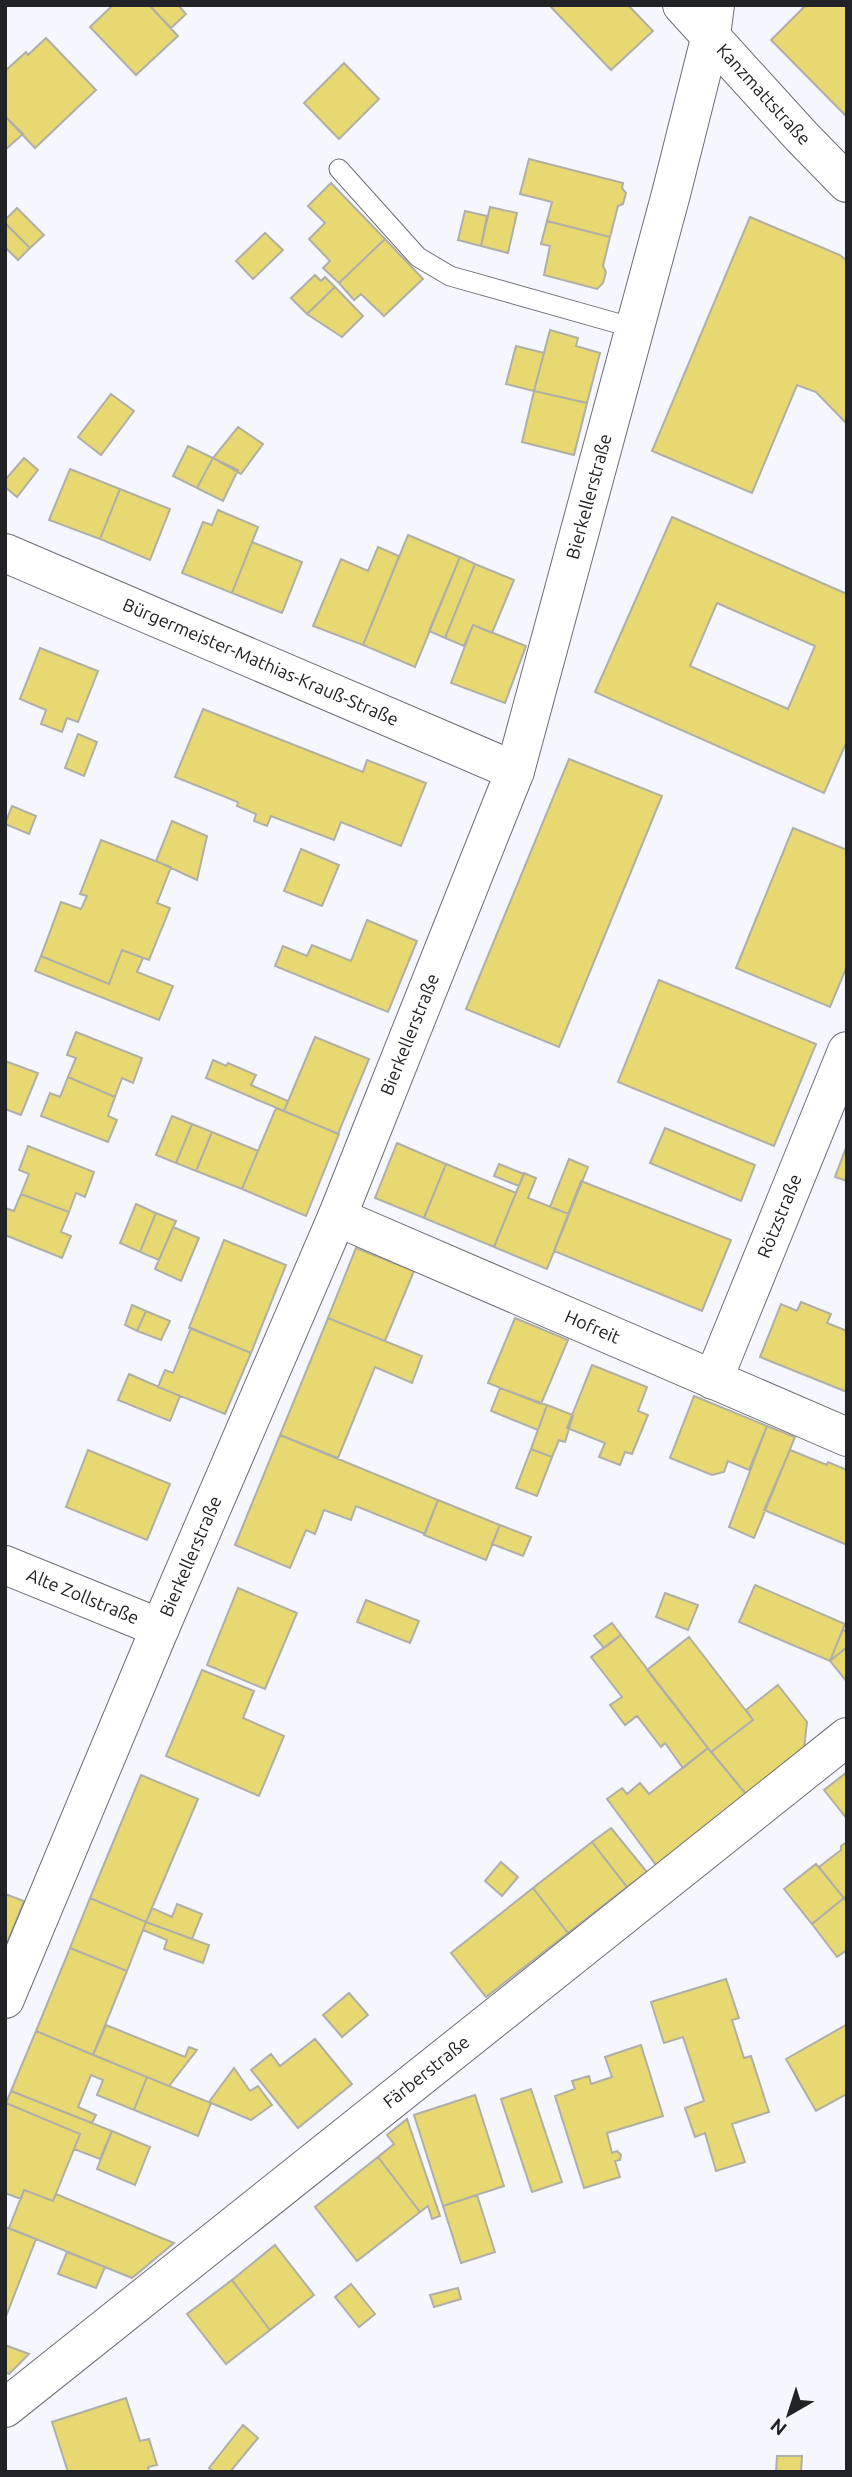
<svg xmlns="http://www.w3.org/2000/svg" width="852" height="2477" viewBox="0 0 852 2477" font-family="Ubuntu,sans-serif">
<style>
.building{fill:#e7d871;stroke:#b0afa7;stroke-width:2;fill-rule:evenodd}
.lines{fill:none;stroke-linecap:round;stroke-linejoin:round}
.lane-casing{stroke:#6e6f76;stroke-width:21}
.street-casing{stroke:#6e6f76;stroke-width:40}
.lane{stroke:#fff;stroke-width:19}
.street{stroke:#fff;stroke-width:38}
.labels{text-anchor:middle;stroke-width:5;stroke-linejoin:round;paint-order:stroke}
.street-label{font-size:18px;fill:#212225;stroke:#f6f6ff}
</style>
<rect width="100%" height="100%" fill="#f6f6ff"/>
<path class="building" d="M113 5H149L178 36 136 75 90 27Z
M149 5H178L186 14 171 28Z
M549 5H628L653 31 611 70Z
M806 5H847V117L771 40Z
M46 38 96 90 35 148 5 116V71L26 52 28 55Z
M344 63 379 99 339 139 304 103Z
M5 116 23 134 5 150Z
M529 159 623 183 622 188 626 193 623 204 618 206 610 237 547 221 552 202 520 194Z
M331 183 385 239 339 283 323 268 330 261 309 239 325 223 308 206Z
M490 207 517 213 508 253 481 246Z
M17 208 44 235 30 248 5 223V220Z
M465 211 487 216 481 246 458 240Z
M750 217 840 255 847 261V424L816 392 797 385 752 493 652 451Z
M547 221 610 237 603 266 606 272 603 283 597 289 544 275 550 246 541 244Z
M5 223 30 248 18 260 5 247Z
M265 233 283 250 253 279 236 261Z
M385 239 423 279 384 316 361 294 354 300 339 283Z
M315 275 321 281 325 277 335 287 307 314 291 298Z
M335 287 363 316 342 337 307 314Z
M550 330 578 338 576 346 600 353 587 403 534 391Z
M516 346 544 353 534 391 506 384Z
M534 391 587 403 574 455 522 442Z
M111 394 134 411 101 455 78 437Z
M238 427 263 444 241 474 213 458Z
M188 446 213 458 197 488 173 476Z
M24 458 38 470 17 497 5 487V480Z
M213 458 238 470 223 501 197 488Z
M70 469 120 489 100 539 49 520Z
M120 489 170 509 150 560 100 539Z
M218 510 258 527 232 593 182 573 203 522 212 525Z
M672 517 847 594V741L824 793 595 692ZM717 603 815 646 788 709 690 666Z
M408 535 460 557 415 667 363 645Z
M252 542 302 562 282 613 232 593Z
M378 547 399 556 363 645 313 626 341 559 368 571Z
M460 557 475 564 445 638 429 631Z
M475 564 514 580 492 633 473 625 464 646 445 638Z
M473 625 526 646 505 703 451 683Z
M40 648 98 671 78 722 67 718 62 732 41 724 46 710 20 699Z
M203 709 363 772 367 760 426 783 401 846 341 822 334 840 271 816 267 826 254 821 256 814 237 806 238 802 175 777Z
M78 734 97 742 84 776 65 768Z
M569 759 662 796 559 1047 466 1009Z
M12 806 36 816 29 834 5 824Z
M172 821 207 836 197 880 156 861Z
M793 828 847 850V966L830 1007 736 968Z
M101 840 171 867 157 903 170 908 149 960 122 950 109 984 41 956 61 902 81 909 87 896 80 894Z
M301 849 339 865 322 906 284 891Z
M367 920 417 941 388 1012 275 966 283 946 307 956 312 945 351 961Z
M122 950 143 958 137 972 173 986 159 1020 35 971 41 956 109 984Z
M659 980 816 1044 774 1146 618 1082Z
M76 1032 142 1058 133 1083 122 1078 115 1097 68 1077 76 1058 67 1055Z
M315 1037 369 1059 338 1134 284 1111Z
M213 1060 226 1066 228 1063 256 1075 251 1085 288 1101 284 1111 206 1078Z
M5 1061 38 1073 21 1115 5 1109Z
M68 1077 115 1097 108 1116 117 1120 108 1142 41 1116 50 1093 60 1097Z
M276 1108 339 1134 306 1216 242 1189Z
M172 1116 192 1124 176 1163 156 1155Z
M192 1124 212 1132 196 1171 176 1163Z
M665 1128 755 1165 741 1201 650 1163Z
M212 1132 258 1151 242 1189 196 1171Z
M397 1143 446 1164 424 1218 375 1198Z
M847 1145V1181L835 1177Z
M28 1146 94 1172 85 1197 76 1193 69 1212 21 1194 29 1174 19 1170Z
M569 1159 588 1167 569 1214 550 1207Z
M446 1164 516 1193 494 1247 424 1218Z
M499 1164 524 1174 519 1186 494 1176Z
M524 1173 536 1178 528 1198 569 1214 547 1269 494 1247Z
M581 1181 731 1240 702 1311 554 1251Z
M21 1194 69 1212 61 1232 71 1236 62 1258 5 1235V1208L14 1211Z
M136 1204 156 1213 140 1252 120 1243Z
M156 1213 176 1221 159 1260 140 1252Z
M173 1227 199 1238 181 1281 155 1269Z
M224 1240 286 1265 251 1353 189 1328Z
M356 1248 414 1271 385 1341 328 1318Z
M801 1302 831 1314 827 1323 847 1331V1392L760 1357 781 1304 797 1311Z
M132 1305 146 1311 137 1331 125 1325Z
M146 1311 170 1321 161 1340 137 1331Z
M328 1318 422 1356 412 1383 375 1367 338 1458 280 1435Z
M515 1318 568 1340 541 1404 488 1383Z
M191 1328 251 1353 225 1414 158 1387 165 1370 173 1373Z
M592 1365 647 1387 638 1411 648 1415 632 1454 625 1452 620 1465 599 1457 605 1443 567 1428Z
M129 1374 180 1396 170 1421 118 1400Z
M500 1388 547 1405 538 1430 491 1411Z
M694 1396 767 1426 749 1470 728 1461 724 1472 712 1475 670 1458Z
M547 1405 573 1415 565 1442 559 1440 552 1457 531 1449Z
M767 1426 795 1437 754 1538 729 1527Z
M280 1435 438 1500 425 1534 356 1506 351 1520 324 1510 315 1534 306 1530 290 1568 235 1545Z
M531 1449 552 1457 537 1496 516 1488Z
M88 1450 170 1484 147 1540 66 1507Z
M790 1450 827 1465 828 1462 847 1470V1545L764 1510Z
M438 1500 500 1525 486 1560 424 1535Z
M500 1525 531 1537 523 1556 492 1544Z
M755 1585 845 1624 830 1661 739 1622Z
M238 1588 297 1613 265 1689 207 1665Z
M665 1593 698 1605 688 1630 656 1617Z
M366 1600 419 1621 410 1643 357 1622Z
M612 1623 621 1635 604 1648 594 1636Z
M843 1629 847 1634V1647L830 1661Z
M621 1635 708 1748 683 1768 665 1743 661 1747 637 1716 625 1725 610 1705 622 1697 591 1657Z
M689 1637 753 1720 711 1752 647 1670Z
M847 1647V1682L830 1661Z
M202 1670 254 1691 243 1718 284 1736 259 1796 166 1756Z
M778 1685 807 1722 804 1749 746 1794 711 1752 753 1720 746 1710Z
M708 1748 746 1794 656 1865 607 1799 622 1788 627 1794 640 1783 649 1794Z
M847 1772V1819L824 1790Z
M141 1775 198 1799 146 1922 90 1898Z
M611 1828 647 1872 627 1887 592 1842Z
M592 1842 627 1887 568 1933 533 1888Z
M847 1842V1902L819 1867 841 1850V1846Z
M501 1862 518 1877 502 1896 485 1881Z
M816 1864 844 1898 812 1924 784 1889Z
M533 1888 568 1933 486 1997 451 1953Z
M5 1894 24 1901 5 1948Z
M90 1898 146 1922 127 1971 70 1948Z
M844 1898 847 1902V1950L837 1957 812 1924Z
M177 1904 202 1914 192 1939 146 1922 152 1908 172 1917Z
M146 1922 209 1945 203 1963 164 1949 167 1940 143 1930Z
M70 1948 127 1971 93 2055 36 2031Z
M726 1979 739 2018 732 2020 744 2058 751 2056 769 2112 732 2124 745 2162 716 2171 705 2133 695 2137 685 2108 704 2101 683 2037 664 2043 651 2002Z
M349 1993 368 2015 342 2037 323 2015Z
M106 2025 185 2057 189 2047 197 2050 169 2086 93 2055Z
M846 2025 847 2094 816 2111 786 2059Z
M36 2031 147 2077 134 2110 97 2095 103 2080 91 2075 78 2107 96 2115 92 2123 11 2091Z
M315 2039 352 2084 298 2128 251 2070 271 2054 280 2066Z
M641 2045 663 2116 607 2133 612 2153 617 2151 621 2155 620 2160 615 2161 620 2177 584 2188 555 2096 575 2089 572 2081 589 2076 591 2084 612 2077 605 2057Z
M234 2068 250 2091 258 2086 272 2105 251 2120 209 2102Z
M147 2077 211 2103 198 2136 134 2110Z
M531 2089 562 2182 532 2192 501 2099Z
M11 2091 112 2131 100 2159 74 2149 80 2134 6 2103Z
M475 2095 504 2186 443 2206 414 2115Z
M6 2103 80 2134 53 2201 24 2190 21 2199 5 2193Z
M407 2119 440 2216 432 2219 428 2206 420 2212 378 2157 394 2144 387 2135Z
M112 2131 150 2147 135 2185 97 2169Z
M378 2157 420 2212 357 2261 315 2207Z
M24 2190 53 2201 56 2194 174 2243 132 2278 9 2228Z
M477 2195 495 2252 461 2263 443 2206Z
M5 2227 36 2239 5 2319Z
M275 2245 314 2295 270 2330 232 2280Z
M67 2252 105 2267 96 2288 58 2274Z
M232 2280 270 2330 226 2364 187 2314Z
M351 2284 375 2314 359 2327 335 2297Z
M458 2288 461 2299 434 2307 430 2295Z
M5 2345 29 2354 9 2374 5 2372Z
M126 2398 140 2441 149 2439 157 2465 148 2467 149 2472H68L52 2422Z
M243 2425 258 2438 230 2472H214L209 2468Z
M777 2456H802L801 2472H776Z"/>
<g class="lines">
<defs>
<path id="lane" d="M339 169 418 257 450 276 634 328"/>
<g id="street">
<path id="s1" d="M682 5 802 137 847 183"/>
<path id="s2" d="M5 553 515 771"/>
<path id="s3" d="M337 1217 847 1437"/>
<path id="s4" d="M713 1380 847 1051"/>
<path id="s5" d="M5 1565 160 1628"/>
<path id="s6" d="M5 1999 160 1628 337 1217 515 771 671 194 711 35 715 5"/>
<path id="s7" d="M5 2408 847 1737"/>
</g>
</defs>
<use href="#lane" class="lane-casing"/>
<use href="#street" class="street-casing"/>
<use href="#lane" class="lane"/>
<use href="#street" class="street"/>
</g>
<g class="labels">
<g class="street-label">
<text dy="6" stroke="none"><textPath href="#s1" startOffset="121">Kanzmattstraße</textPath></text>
<text dy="6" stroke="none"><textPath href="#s6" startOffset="1614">Bierkellerstraße</textPath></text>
<text dy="6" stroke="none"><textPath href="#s2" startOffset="278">Bürgermeister-Mathias-Krauß-Straße</textPath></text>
<text dy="6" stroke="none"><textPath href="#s6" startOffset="1046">Bierkellerstraße</textPath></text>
<text dy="6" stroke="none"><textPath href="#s4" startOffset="177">Rötzstraße</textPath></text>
<text dy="6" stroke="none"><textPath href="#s3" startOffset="278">Hofreit</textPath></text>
<text dy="6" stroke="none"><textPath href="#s6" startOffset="480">Bierkellerstraße</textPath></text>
<text dy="6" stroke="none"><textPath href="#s5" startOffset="84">Alte Zollstraße</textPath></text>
<text dy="6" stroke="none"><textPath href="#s7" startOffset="539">Färberstraße</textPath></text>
</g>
</g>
<rect width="852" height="2477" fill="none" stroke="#212225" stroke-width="14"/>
<g transform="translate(789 2414) rotate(219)" stroke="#f6f6ff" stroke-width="5" paint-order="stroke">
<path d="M0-5L12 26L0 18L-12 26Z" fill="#212225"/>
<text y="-10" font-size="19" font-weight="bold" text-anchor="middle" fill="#212225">N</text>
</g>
</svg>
